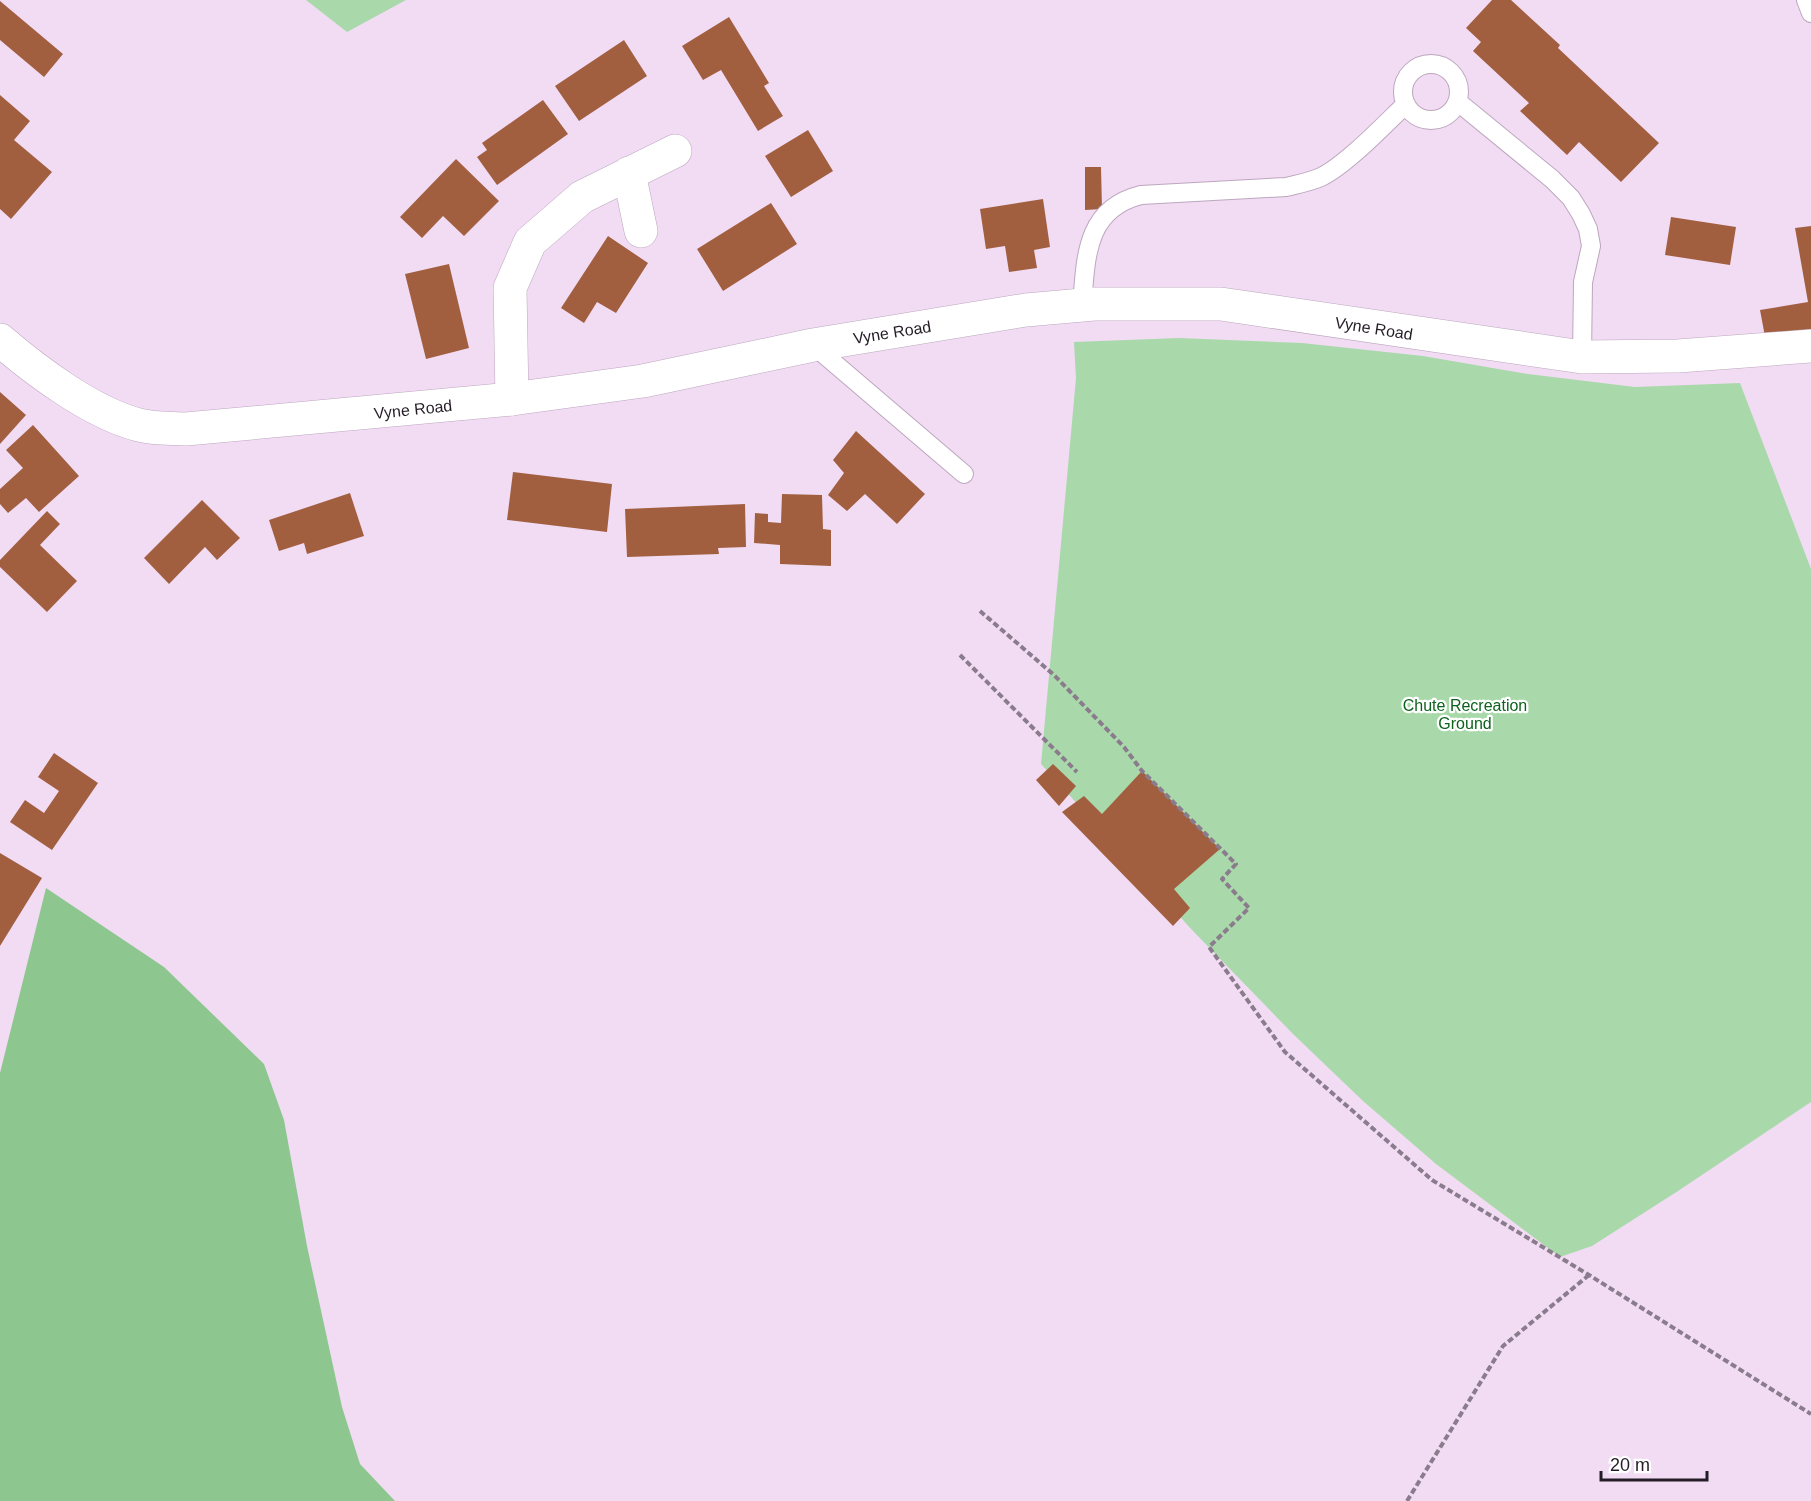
<svg xmlns="http://www.w3.org/2000/svg" width="1811" height="1501" viewBox="0 0 1811 1501" font-family="Helvetica,sans-serif">
<style>
.green{fill:#a9d9aa}
.forest{fill:#8dc68f}
.building{fill:#a25f40}
.lines{fill:none;stroke-linecap:round;stroke-linejoin:round}
.service-casing{stroke:#bca7be;stroke-width:20}
.minor-casing{stroke:#bca7be;stroke-width:34}
.tertiary-casing{stroke:#bca7be;stroke-width:34}
.path{stroke:#8a7c8c;stroke-width:4;stroke-dasharray:6 3;stroke-linecap:butt}
.service{stroke:#fff;stroke-width:18}
.minor{stroke:#fff;stroke-width:33}
.tertiary{stroke:#fff;stroke-width:33}
.labels{text-anchor:middle;stroke-width:4.5;stroke-linejoin:round;paint-order:stroke}
.street-label{font-size:16px;fill:#251d26;stroke:#fff}
.park-label{font-size:16px;fill:#0d621d;stroke:#fff}
</style>
<rect width="100%" height="100%" fill="#f2dcf4"/>
<path class="green" d="M306 0H406L347 32Z
M1179 338 1302 343 1423 356 1528 374 1635 387 1740 383 1811 569V1102L1678 1191 1592 1246 1560 1257 1436 1164 1363 1101 1293 1034 1193 931 1041 764 1076 378 1074 342Z"/>
<path class="forest" d="M46 888 164 967 264 1064 284 1120 307 1246 342 1407 360 1464 395 1501H0V1073Z"/>
<path class="building" d="M1492 0H1511L1560 45 1558 48 1659 143 1621 182 1579 142 1567 155 1520 111 1529 103 1473 51 1481 42 1466 28Z
M0 1 63 54 44 77 0 40Z
M729 17 769 83 764 86 783 116 758 131 721 70 703 80 682 46Z
M624 40 647 76 579 121 555 86Z
M0 95 30 121 14 140 52 172 11 219 0 209Z
M543 100 568 134 497 185 477 157 487 150 482 143Z
M808 130 833 171 791 197 765 156Z
M456 159 499 201 464 236 443 216 422 238 400 217Z
M1085 167H1101L1102 209 1085 210Z
M1043 199 1050 247 1034 250 1037 268 1009 272 1005 246 986 249 980 209Z
M771 203 797 244 723 291 697 249Z
M1671 217 1736 227 1730 265 1665 255Z
M1811 226V334L1766 342 1760 310 1808 302 1795 228Z
M608 236 648 263 616 313 597 302 584 323 561 308Z
M449 264 469 348 426 359 405 274Z
M0 392 26 415 0 444Z
M33 425 79 476 39 512 26 498 8 513 0 504V489L23 468 6 450Z
M856 431 925 494 897 524 865 494 847 511 828 495 844 473 833 460Z
M513 472 612 484 607 532 507 520Z
M350 493 364 536 307 554 304 543 279 551 269 520Z
M782 494 822 495 823 529 831 530V566L780 564V545L754 543 755 513 768 514V522L781 523Z
M202 500 240 538 217 560 205 547 169 584 144 558Z
M745 504 746 547 718 548 719 554 627 557 625 509Z
M47 511 60 524 40 545 77 581 47 612 0 567V560Z
M54 753 98 783 52 850 10 822 25 800 44 813 59 791 38 777Z
M1053 764 1076 786 1059 806 1036 780Z
M1142 771 1220 849 1174 889 1190 908 1173 926 1062 812 1084 796 1102 814Z
M0 853 42 878 0 946Z"/>
<g class="lines">
<defs>
<path id="service" d="M1806 0 1811 13
M1403 92a28 28 0 1 1 56 0a28 28 0 1 1-56 0Z
M1458 102 1552 179 1571 198 1581 214 1588 229 1591 246 1583 282 1582 357
M1082 305C1086 258 1085 209 1141 195L1286 187C1298 184 1310 182 1321 177 1346 165 1385 124 1406 104
M813 345 964 474"/>
<path id="minor" d="M629 173 641 231
M512 399 510 288 530 242 582 197 675 151"/>
<path id="tertiary" d="M0 340C36 371 92 413 139 425 154 429 171 428 186 429L512 399 643 381 813 345 1026 310 1094 304H1221L1582 357 1678 356 1811 346"/>
</defs>
<use href="#service" class="service-casing"/>
<use href="#minor" class="minor-casing"/>
<use href="#tertiary" class="tertiary-casing"/>
<path class="path" d="M980 611 1054 675 1124 747 1142 771 1236 864 1222 879 1249 908 1209 947 1285 1052 1432 1180 1589 1275 1811 1414
M960 655 1077 772
M1407 1501 1503 1346 1589 1275"/>
<use href="#service" class="service"/>
<use href="#minor" class="minor"/>
<use href="#tertiary" class="tertiary"/>
</g>
<g class="labels">
<g class="street-label">
<text transform="translate(1374 328) rotate(9)" y="6">Vyne Road</text>
<text transform="translate(892 332) rotate(-9)" y="6">Vyne Road</text>
<text transform="translate(413 409) rotate(-6)" y="6">Vyne Road</text>
</g>
<g class="park-label">
<text x="1465" y="711">Chute Recreation<tspan x="1465" dy="18">Ground</tspan></text>
</g>
</g>
<path d="M1601 1471v9h106v-9" fill="none" stroke="#251d26" stroke-width="3"/>
<text x="1610" y="1471" font-size="18" fill="#251d26" stroke="#ffffff" stroke-width="4.5" paint-order="stroke">20 m</text>
</svg>
